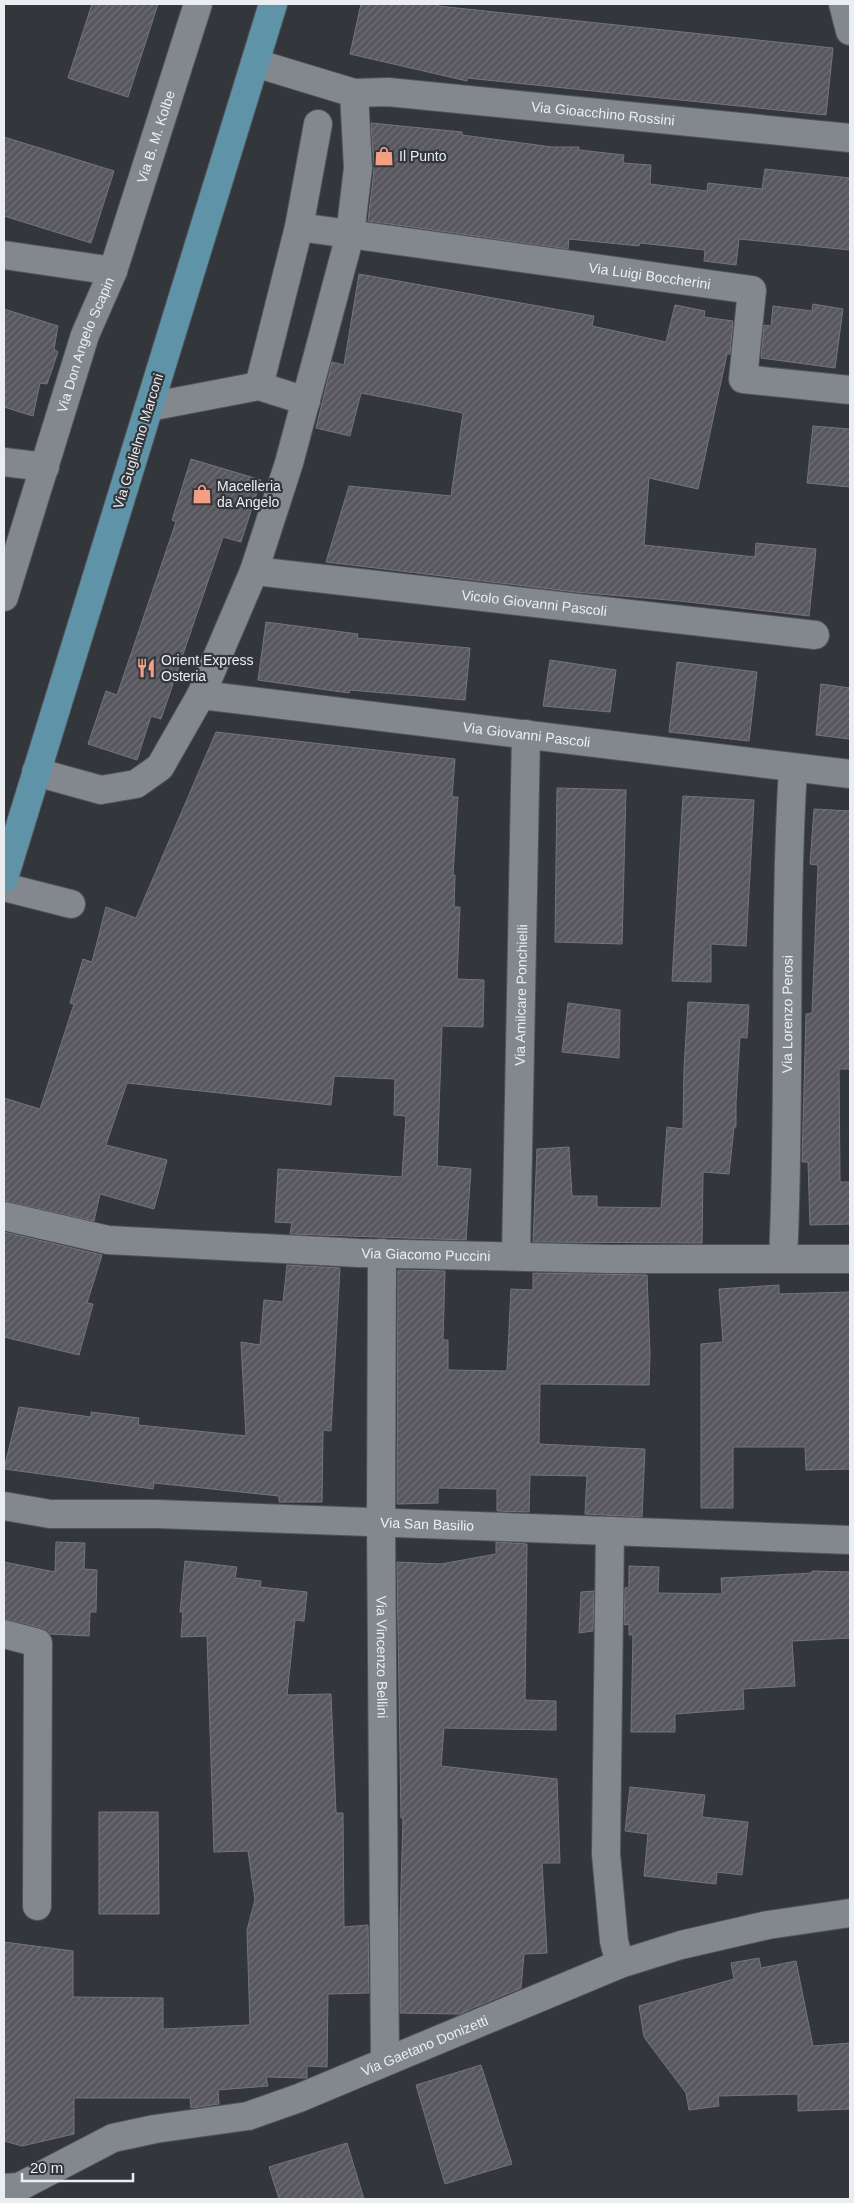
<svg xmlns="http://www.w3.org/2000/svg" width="854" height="2203" viewBox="0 0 854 2203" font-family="Arial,sans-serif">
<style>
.building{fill:url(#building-hatch);stroke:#74757b}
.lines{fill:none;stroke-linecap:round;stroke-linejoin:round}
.minor-casing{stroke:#515459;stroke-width:30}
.major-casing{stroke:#515459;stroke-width:30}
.minor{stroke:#83888e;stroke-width:28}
.major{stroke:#5e93a8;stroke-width:28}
.labels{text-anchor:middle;stroke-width:4.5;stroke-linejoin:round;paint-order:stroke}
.street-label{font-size:14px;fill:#ebeef1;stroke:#33373c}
.poi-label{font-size:14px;fill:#ebeef1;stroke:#33373c;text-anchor:start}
</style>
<defs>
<pattern id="building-hatch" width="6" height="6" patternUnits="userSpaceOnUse" patternTransform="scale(1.25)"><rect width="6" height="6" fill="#57575d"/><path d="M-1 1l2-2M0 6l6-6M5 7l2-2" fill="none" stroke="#6f6f75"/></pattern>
</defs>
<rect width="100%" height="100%" fill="#33373c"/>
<path class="building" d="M92 4H158L128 97 68 78Z
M361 4H439L438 6 833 48 826 115 467 78V81L350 54Z
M371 123 462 132V135L552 147H579V150L624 155 623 163 651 165 650 184 707 191 708 183 762 189 765 169 850 178V250L739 239 736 265 704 261 705 250 640 243 639 246 569 239 568 249 368 221 374 170Z
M4 137 114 171 91 243 4 216Z
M359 274 594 316 592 326 666 342 675 305 705 311 704 317 733 321 730 354H727L698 489 649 478 644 545 755 557 756 543 816 549 809 616 680 601 575 592 326 562 349 486 451 496 463 413 361 393 350 436 316 428 332 362 344 365Z
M813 304 843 309 835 368 761 358 764 325 771 326 773 306 812 311Z
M4 309 58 326 54 349 58 352 47 384 40 383 33 416 4 407Z
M813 426 850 429V487L807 483Z
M191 459 261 480 241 542 223 537 161 719 151 716 137 760 88 744 106 691 117 695 176 522 172 520Z
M266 622 358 634 357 638 470 648 465 700 350 690 349 693 258 680Z
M550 660 616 670 610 712 543 706Z
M677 662 757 672 749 741 669 732Z
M821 684 850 688V739L816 735Z
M216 732 455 759 452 797H458L453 875H455L454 907H460L457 979 484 980 483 1027 442 1026 437 1166 471 1169 466 1240 290 1234 292 1223 275 1222 278 1169 402 1177 406 1116 394 1115 395 1079 334 1076 331 1105 127 1083 106 1145 167 1160 154 1209 100 1194 94 1221 4 1201V1098L40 1109 74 1004 70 1003 83 959 92 962 106 907 136 918Z
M557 788 626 790 622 944 555 942Z
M683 796 754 800 746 946 711 944V982L672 981Z
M814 809 850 811V1069H839L840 1182H850V1224L810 1225 808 1162H802L806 1014 812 1013 818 865 810 864Z
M688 1002 749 1005 747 1038 740 1037 736 1102V1127H734L729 1174 703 1172 702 1243 533 1242 537 1149 569 1147 572 1196H597V1207L661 1208 667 1127 683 1129 684 1069Z
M568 1003 620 1010 619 1058 562 1052Z
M4 1232 102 1255 87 1303 93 1304 79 1355 4 1337Z
M287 1265 340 1268 331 1431 323 1430 322 1502H279V1496L154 1483 153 1489 4 1469 19 1407 91 1417V1412L139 1418 138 1425 246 1436 241 1342 260 1345 264 1300 283 1302Z
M398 1270 445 1271 443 1340H448V1370L507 1371 511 1289 533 1290V1273L647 1275 650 1354 649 1385 540 1384 539 1444 645 1449 642 1517 585 1514 587 1476 530 1475 529 1512H527L497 1511V1489L438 1488V1503L397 1504Z
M779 1285V1294L850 1292V1469L806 1470 805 1447H733V1508H701V1344L723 1342 719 1289Z
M56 1542 85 1543 84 1569 97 1570 96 1612H90L89 1636 50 1634 42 1628 4 1619V1562L55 1572Z
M496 1542 527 1544 525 1700 556 1701V1730L444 1728 441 1766 557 1779 560 1863H542L547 1953 524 1954 521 1988 473 2008 460 2014 400 2013V1922L403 1818H401L397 1562 441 1564 496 1554Z
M185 1561 237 1567 235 1578 261 1581 260 1587 307 1592 304 1621 295 1620 287 1695 331 1694 336 1813H343L344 1927 368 1925 369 1993 328 1994 327 2067 307 2066V2078H305L266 2077 268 2086 218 2090 219 2104 191 2108 190 2098H74V2134L22 2146 4 2141V1942L73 1951V1997L163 1998V2029L250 2025 247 1930 255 1900 248 1851 214 1852 207 1636 181 1637 183 1612H180Z
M629 1566 659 1567 658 1593 722 1594 721 1578 812 1573V1571L850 1572V1638L792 1641 795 1686 743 1689 744 1709 675 1714V1732H631L633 1635H629V1624L624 1625 625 1588 629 1587Z
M594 1591 593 1631 579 1633 581 1592Z
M630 1787 705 1795 702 1817 748 1822 742 1875 717 1872 716 1884 644 1876 648 1834 625 1831Z
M99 1812H158L159 1914H99Z
M759 1958 761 1968 796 1961 813 2046 850 2043V2109L798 2111V2094L718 2096 719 2106 689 2110 686 2093 644 2037 639 2006 734 1979 731 1963Z
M481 2065 512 2164 445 2184 416 2085Z
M347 2143 364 2199H279L269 2167Z"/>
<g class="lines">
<defs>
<g id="minor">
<path d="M843 4 850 31"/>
<path id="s1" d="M354 93 388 92 850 138"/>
<path d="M299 227 318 124"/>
<path d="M4 255 113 271"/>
<path id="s2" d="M259 386 299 227 752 290 743 379 850 390"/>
<path d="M149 407 259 386 306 401"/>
<path d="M4 462 45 467"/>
<path id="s3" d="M254 571 815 635"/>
<path id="s4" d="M4 597 85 335 113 271 198 4"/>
<path id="s5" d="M201 695 850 774"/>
<path d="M36 772 101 790 136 784 160 767 201 695 254 571 289 463 350 235 358 168 354 93 255 63"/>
<path d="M4 887 71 904"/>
<path id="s6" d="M4 1216 108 1240 359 1253 610 1259H850"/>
<path id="s7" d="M382 1253 381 1523 385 2061"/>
<path id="s8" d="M516 1256 526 734"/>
<path id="s9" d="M783 1259C791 1096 783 932 793 768"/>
<path id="s10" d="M4 1506 50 1514H157L850 1540"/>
<path d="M610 1531 606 1854 614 1941 620 1964"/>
<path d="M4 1634 38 1643 37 1906"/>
<path id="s11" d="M4 2188 19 2187 113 2138 155 2129 248 2116 299 2098 620 1964 681 1945 768 1925 850 1913"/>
</g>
<path id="major" d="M4 878 273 4"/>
</defs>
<use href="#minor" class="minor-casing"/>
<use href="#major" class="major-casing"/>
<use href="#minor" class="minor"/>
<use href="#major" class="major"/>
</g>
<defs>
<symbol id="shop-bare" viewBox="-9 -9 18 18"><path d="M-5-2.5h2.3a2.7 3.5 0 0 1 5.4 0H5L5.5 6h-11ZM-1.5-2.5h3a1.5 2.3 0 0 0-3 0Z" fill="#f39f83" stroke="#33373c" stroke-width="2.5" paint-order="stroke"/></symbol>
<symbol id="restaurant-bare" viewBox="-9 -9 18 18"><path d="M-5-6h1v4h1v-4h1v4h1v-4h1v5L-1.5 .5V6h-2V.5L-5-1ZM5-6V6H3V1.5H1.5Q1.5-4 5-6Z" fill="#f39f83" stroke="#33373c" stroke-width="2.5" paint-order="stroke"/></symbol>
</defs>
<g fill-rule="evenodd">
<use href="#shop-bare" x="370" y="142" width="28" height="28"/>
<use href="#shop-bare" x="188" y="480" width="28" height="28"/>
<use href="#restaurant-bare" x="132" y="654" width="28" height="28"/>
</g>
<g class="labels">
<g class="street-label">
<text dy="5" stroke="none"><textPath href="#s1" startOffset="250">Via Gioacchino Rossini</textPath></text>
<text dy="5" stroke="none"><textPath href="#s4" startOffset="485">Via B. M. Kolbe</textPath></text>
<text dy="5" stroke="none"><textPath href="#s2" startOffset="518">Via Luigi Boccherini</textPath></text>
<text dy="5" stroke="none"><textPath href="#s4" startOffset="265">Via Don Angelo Scapin</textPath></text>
<text transform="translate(138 441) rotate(-73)" y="5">Via Guglielmo Marconi</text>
<text dy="5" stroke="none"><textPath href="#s3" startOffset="282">Vicolo Giovanni Pascoli</textPath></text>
<text dy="5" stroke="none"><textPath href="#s5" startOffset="328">Via Giovanni Pascoli</textPath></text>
<text dy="5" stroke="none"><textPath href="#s8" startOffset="261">Via Amilcare Ponchielli</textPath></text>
<text dy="5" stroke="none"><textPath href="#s9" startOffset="245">Via Lorenzo Perosi</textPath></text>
<text dy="5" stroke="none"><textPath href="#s6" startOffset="425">Via Giacomo Puccini</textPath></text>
<text dy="5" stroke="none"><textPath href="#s10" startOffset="424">Via San Basilio</textPath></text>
<text dy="5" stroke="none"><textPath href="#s7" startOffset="404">Via Vincenzo Bellini</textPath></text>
<text dy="5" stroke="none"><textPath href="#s11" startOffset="448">Via Gaetano Donizetti</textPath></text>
</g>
<g class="poi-label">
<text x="399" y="161">Il Punto</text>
<text x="217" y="491">Macelleria<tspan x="217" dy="16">da Angelo</tspan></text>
<text x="161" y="665">Orient Express<tspan x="161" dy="16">Osteria</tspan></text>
</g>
</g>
<rect width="854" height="2203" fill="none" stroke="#ebeef1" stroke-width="10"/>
<path d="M22 2173v8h111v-8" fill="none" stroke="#ebeef1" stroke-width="2.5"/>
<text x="30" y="2173" font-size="15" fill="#ebeef1" stroke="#33373c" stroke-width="4" paint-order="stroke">20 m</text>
</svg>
